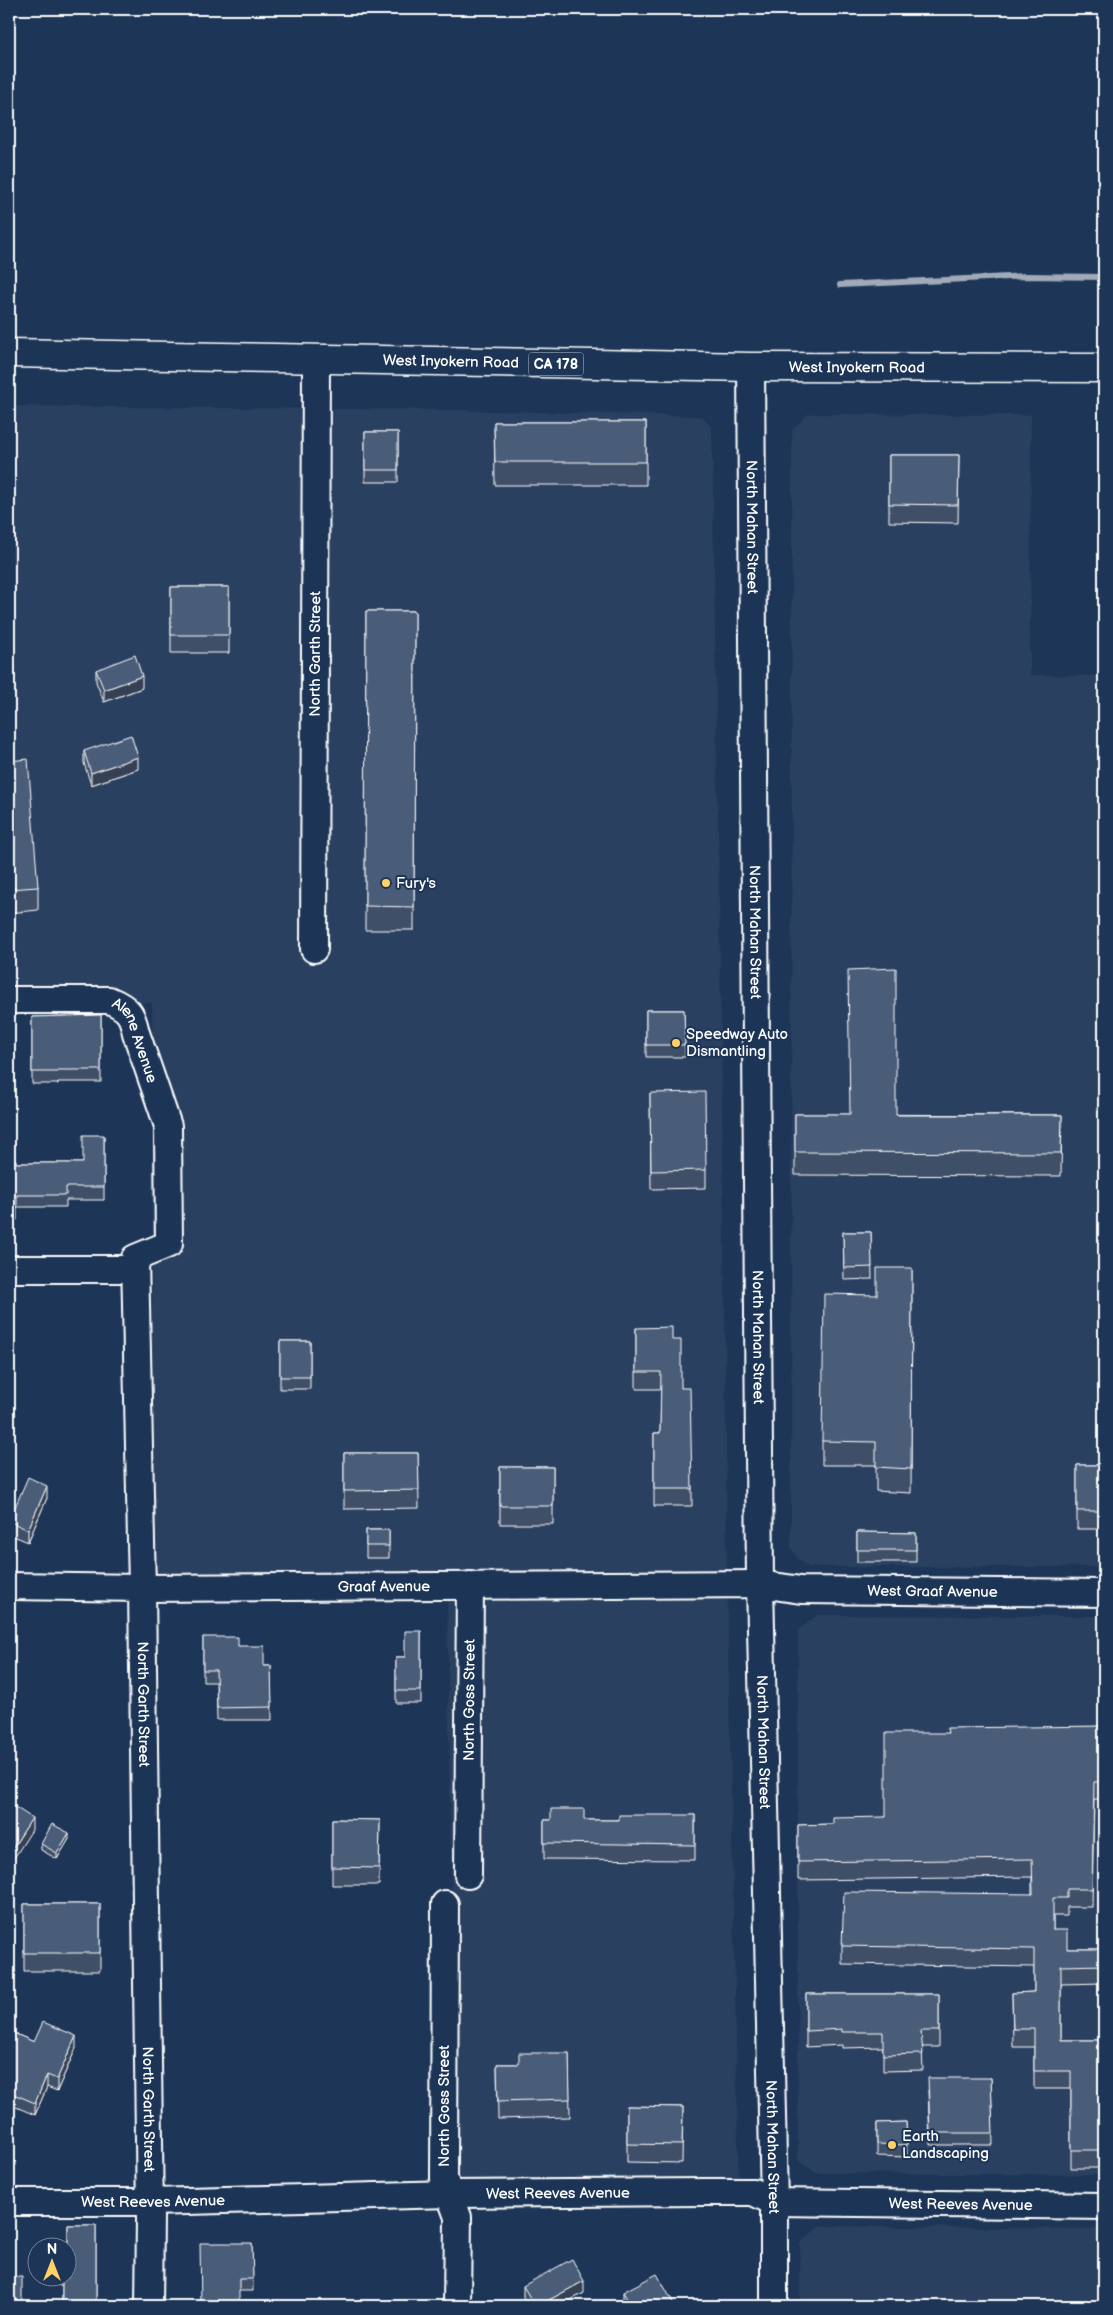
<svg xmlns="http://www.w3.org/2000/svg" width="1113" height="2315" viewBox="0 0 1113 2315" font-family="'Balsamiq Sans',sans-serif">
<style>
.built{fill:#2a4161}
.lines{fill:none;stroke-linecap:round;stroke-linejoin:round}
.stream{stroke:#a0aab8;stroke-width:6}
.minor-casing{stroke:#fff;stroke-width:30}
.major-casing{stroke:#fff;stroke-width:31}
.minor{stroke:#1d3557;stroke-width:26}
.major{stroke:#1d3557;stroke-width:28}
.wall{fill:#405068;stroke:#fff}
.shaded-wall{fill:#344155;stroke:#fff}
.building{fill:#4a5d79;stroke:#fff}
.poi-dot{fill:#ffd166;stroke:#1d3557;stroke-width:2}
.labels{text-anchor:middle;stroke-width:4;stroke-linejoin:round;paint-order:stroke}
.shield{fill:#1d3557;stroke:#bbc2cd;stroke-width:1}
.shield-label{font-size:14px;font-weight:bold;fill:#fff}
.street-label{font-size:15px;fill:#fff;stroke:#1d3557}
.poi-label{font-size:15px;fill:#fff;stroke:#1d3557;text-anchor:start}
</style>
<rect width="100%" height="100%" fill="#1d3557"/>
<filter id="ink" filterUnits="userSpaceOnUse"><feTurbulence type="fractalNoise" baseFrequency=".02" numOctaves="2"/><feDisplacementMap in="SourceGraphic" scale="10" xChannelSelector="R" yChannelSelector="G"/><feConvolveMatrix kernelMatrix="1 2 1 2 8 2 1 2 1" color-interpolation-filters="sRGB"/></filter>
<g filter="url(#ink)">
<path class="built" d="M9 406 459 410 695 416 703 417 712 428 725 1302 727 1587 739 2192 456 2189 447 1593 152 1594V1003L9 1002Z
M808 414 1031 415 1030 675 1104 676V1567H808L798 1559 791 1547 792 430Z
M818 1615 1104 1616V2175L816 2173 798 2160V1630Z
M820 2226 1104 2229V2306H800V2243Z"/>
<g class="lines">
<path class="stream" d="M840 285 1027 276 1104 277"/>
<defs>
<g id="minor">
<path id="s1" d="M751 367 760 1584 774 2202V2306"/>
<path id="s2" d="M314 949 316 360"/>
<path id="s3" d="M9 1000H109C128 1008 132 1013 136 1033L168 1126 169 1244 135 1258 142 1588 150 2218 149 2306"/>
<path d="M9 1269H135"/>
<path id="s4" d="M9 1586 142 1588 760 1584 801 1590 1104 1593"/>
<path id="s5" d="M468 1875 470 1585"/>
<path d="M445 1904 444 2179 458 2217 457 2306"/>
<path id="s6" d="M9 2202H150L450 2194 706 2192H753L774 2202 1104 2206"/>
</g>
<g id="major">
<path id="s7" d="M9 353 751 367 1104 368"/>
</g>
</defs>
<use href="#minor" class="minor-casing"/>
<use href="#major" class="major-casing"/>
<use href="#minor" class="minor"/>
<use href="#major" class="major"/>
</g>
<path class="wall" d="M494 422H646V485H495Z
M365 432H398V482H365Z
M889 455H959L958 523 889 522Z
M171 587H229V653H171Z
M366 611H415L414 930H365Z
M96 670 142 688 104 702 96 682Z
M84 751 138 769 91 785 84 763Z
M9 761 38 887V910L9 913Z
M646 1010H684L685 1057H646Z
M101 1015V1082H58V1084H32V1017Z
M650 1093 706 1170V1188L651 1189Z
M795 1114 1062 1115 1061 1176 795 1175Z
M104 1135V1200H66V1207H17V1220H9V1160L16 1163H83Z
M843 1232H871L872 1279 844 1280Z
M912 1268 911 1493 876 1491V1465H822V1441L877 1295Z
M636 1328 672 1340 681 1388 692 1489V1506H654V1433H660L661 1389H636Z
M280 1341H310V1389H280Z
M344 1453H418L419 1508 344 1509Z
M1077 1465H1104V1529H1077Z
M500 1467H553V1524H500Z
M47 1498 28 1542 9 1534V1520Z
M366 1530H389V1558H366Z
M857 1532 916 1533V1562H857Z
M421 1631V1703H396V1657H405Z
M203 1637 238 1646 264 1666H271L272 1720H217L216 1682H203Z
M1104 1726V1799H1094L1092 1907H1067V1916H1053V1930L1067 1949H1104V1983L1061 1984V2040H1104V2168H1071V2089H1034V2047H1013L1012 1993 1034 1992V1967L842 1964V1946L1032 1894V1877L798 1880V1825L833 1824 886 1817 947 1733Z
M695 1815V1860L544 1859V1820H619Z
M332 1819 380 1820 379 1885H332Z
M69 1839 57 1859 41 1850V1844Z
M24 1904H100V1971H24Z
M806 1994H939V2047H922L923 2070 883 2071V2047L842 2048V2045L806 2047Z
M9 2031 34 2042 76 2048 57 2091 47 2087 35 2115 9 2104Z
M569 2053 570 2117 498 2119 497 2064H519Z
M991 2078 993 2145H930L928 2090Z
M627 2106 683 2107 682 2163 627 2162Z
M906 2122 907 2157 877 2156V2123Z
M68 2225H96V2306H62V2285H50V2278H68V2248H50V2245H68Z
M252 2243 253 2291H239L201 2306Z
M523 2286 584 2293 559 2306H528L523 2298Z
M623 2292 674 2306H624L623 2304Z"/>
<path class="shaded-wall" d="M142 676V688L104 702V690Z
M138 757V769L91 785V773Z
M47 1486V1498L28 1542V1530Z
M32 1818V1830L9 1866V1854Z
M69 1833V1839L57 1859V1853Z
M76 2036V2048L57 2091V2079Z
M47 2075V2087L35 2115V2103Z
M584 2281V2293L559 2306H538Z"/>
<path class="building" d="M494 422H646V462H495Z
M365 432H398V470H365Z
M889 455H959L958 505 889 504Z
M171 587H229V635H171Z
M366 611H415L414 907 365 906Z
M135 655 142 676 104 690 96 670Z
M131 735 138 757 91 773 84 751Z
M28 759 38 887 9 889V761Z
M896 968V1115H1062L1061 1153 795 1152V1114H850L848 970Z
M646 1010H684L685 1045H646Z
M101 1015V1070H58V1072H32V1017Z
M705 1092 706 1170 651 1171 650 1093Z
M83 1135H104V1187H66V1195H17V1208H9V1160H16V1163H83Z
M843 1232H871L872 1267 844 1268Z
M877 1268H912L911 1469 876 1467V1442L822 1441 824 1294 877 1295Z
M672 1327V1340H681V1388H690L692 1489H654V1433H660L661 1372H636V1328Z
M280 1341H310V1377H280Z
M344 1453H418L419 1490 344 1491Z
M1077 1465H1104V1511H1077Z
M500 1467H553V1506H500Z
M28 1477 47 1486 28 1530 9 1521Z
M366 1530H389V1546H366Z
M857 1532 916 1533V1550H857Z
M405 1631H421V1691H396V1657H405Z
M203 1637H238V1646H264V1666H271L272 1707 217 1708 216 1670H203Z
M1104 1726V1782H1094L1092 1889H1067V1898H1053V1930H1067V1949H1104V1965L1061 1966V2040H1104V2150H1071V2071H1034V2029H1013L1012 1993 1034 1992V1949L842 1946 844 1892 1033 1894 1032 1859 798 1862V1825L833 1824V1818L886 1817V1733H948L947 1728Z
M9 1803 32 1818 9 1854Z
M551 1809H584V1820H619V1815H695V1845L544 1843V1820H551Z
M332 1819 380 1820 379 1868 332 1867Z
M52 1824 69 1833 57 1853 41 1844Z
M24 1904H100V1953H24Z
M806 1994H939V2031H921L923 2054 883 2055V2032H842V2029L806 2031Z
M43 2022 76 2036 57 2079 47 2075 35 2103 9 2092V2031L34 2042Z
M519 2053H569L570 2099 498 2101 497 2064H519Z
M928 2078H991L993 2133H930Z
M627 2106 683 2107 682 2145 627 2144Z
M906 2122 907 2145 877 2144V2123Z
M68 2225H96V2306H62V2278H68V2248H50V2245H68Z
M200 2243H252L253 2279H239V2306H201Z
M572 2259 584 2281 538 2306H535L523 2286Z
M657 2274 674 2304 669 2306H631L623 2292Z
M9 2277H22V2306H9Z"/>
</g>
<g class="poi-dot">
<circle cx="386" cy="883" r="5"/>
<circle cx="676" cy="1043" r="5"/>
<circle cx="892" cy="2145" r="5"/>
</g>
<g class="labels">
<rect class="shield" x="528.5" y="352.5" width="55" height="23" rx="4"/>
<g class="shield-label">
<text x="556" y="369">CA 178</text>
</g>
<g class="street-label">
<text dy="5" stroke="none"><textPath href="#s7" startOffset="442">West Inyokern Road</textPath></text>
<text dy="5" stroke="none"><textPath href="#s7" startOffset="848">West Inyokern Road</textPath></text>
<text dy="5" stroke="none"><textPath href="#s1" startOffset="160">North Mahan Street</textPath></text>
<text dy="5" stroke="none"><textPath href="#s2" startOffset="295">North Garth Street</textPath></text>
<text dy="5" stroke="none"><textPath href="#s1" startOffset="565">North Mahan Street</textPath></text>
<text dy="5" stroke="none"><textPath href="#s3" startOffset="151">Alene Avenue</textPath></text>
<text dy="5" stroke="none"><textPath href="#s1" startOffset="970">North Mahan Street</textPath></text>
<text dy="5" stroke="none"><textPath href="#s4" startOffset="375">Graaf Avenue</textPath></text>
<text dy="5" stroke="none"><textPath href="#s4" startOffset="924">West Graaf Avenue</textPath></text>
<text dy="5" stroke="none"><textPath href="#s5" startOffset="175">North Goss Street</textPath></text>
<text dy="5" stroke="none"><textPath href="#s3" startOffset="845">North Garth Street</textPath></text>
<text dy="5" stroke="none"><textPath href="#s1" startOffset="1375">North Mahan Street</textPath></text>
<text transform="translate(444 2106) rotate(-90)" y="5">North Goss Street</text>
<text dy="5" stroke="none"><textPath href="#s3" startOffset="1250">North Garth Street</textPath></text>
<text dy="5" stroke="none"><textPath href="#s1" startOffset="1780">North Mahan Street</textPath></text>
<text dy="5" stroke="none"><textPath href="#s6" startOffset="549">West Reeves Avenue</textPath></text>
<text dy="5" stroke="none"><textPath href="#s6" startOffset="144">West Reeves Avenue</textPath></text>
<text dy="5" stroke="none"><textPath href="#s6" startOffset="954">West Reeves Avenue</textPath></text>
</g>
<g class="poi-label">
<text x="396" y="888">Fury's</text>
<text x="686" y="1039">Speedway Auto<tspan x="686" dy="17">Dismantling</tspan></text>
<text x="902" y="2141">Earth<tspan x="902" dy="17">Landscaping</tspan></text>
</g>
</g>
<rect width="1113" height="2315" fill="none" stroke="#1d3557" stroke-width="30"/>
<rect x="15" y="15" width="1083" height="2285" fill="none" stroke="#fff" stroke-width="2" filter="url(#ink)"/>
<g transform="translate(52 2262)"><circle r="24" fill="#1d3557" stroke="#77869a"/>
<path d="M0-4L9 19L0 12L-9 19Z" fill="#ffd166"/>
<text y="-8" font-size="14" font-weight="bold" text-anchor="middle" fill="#ffffff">N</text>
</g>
</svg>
